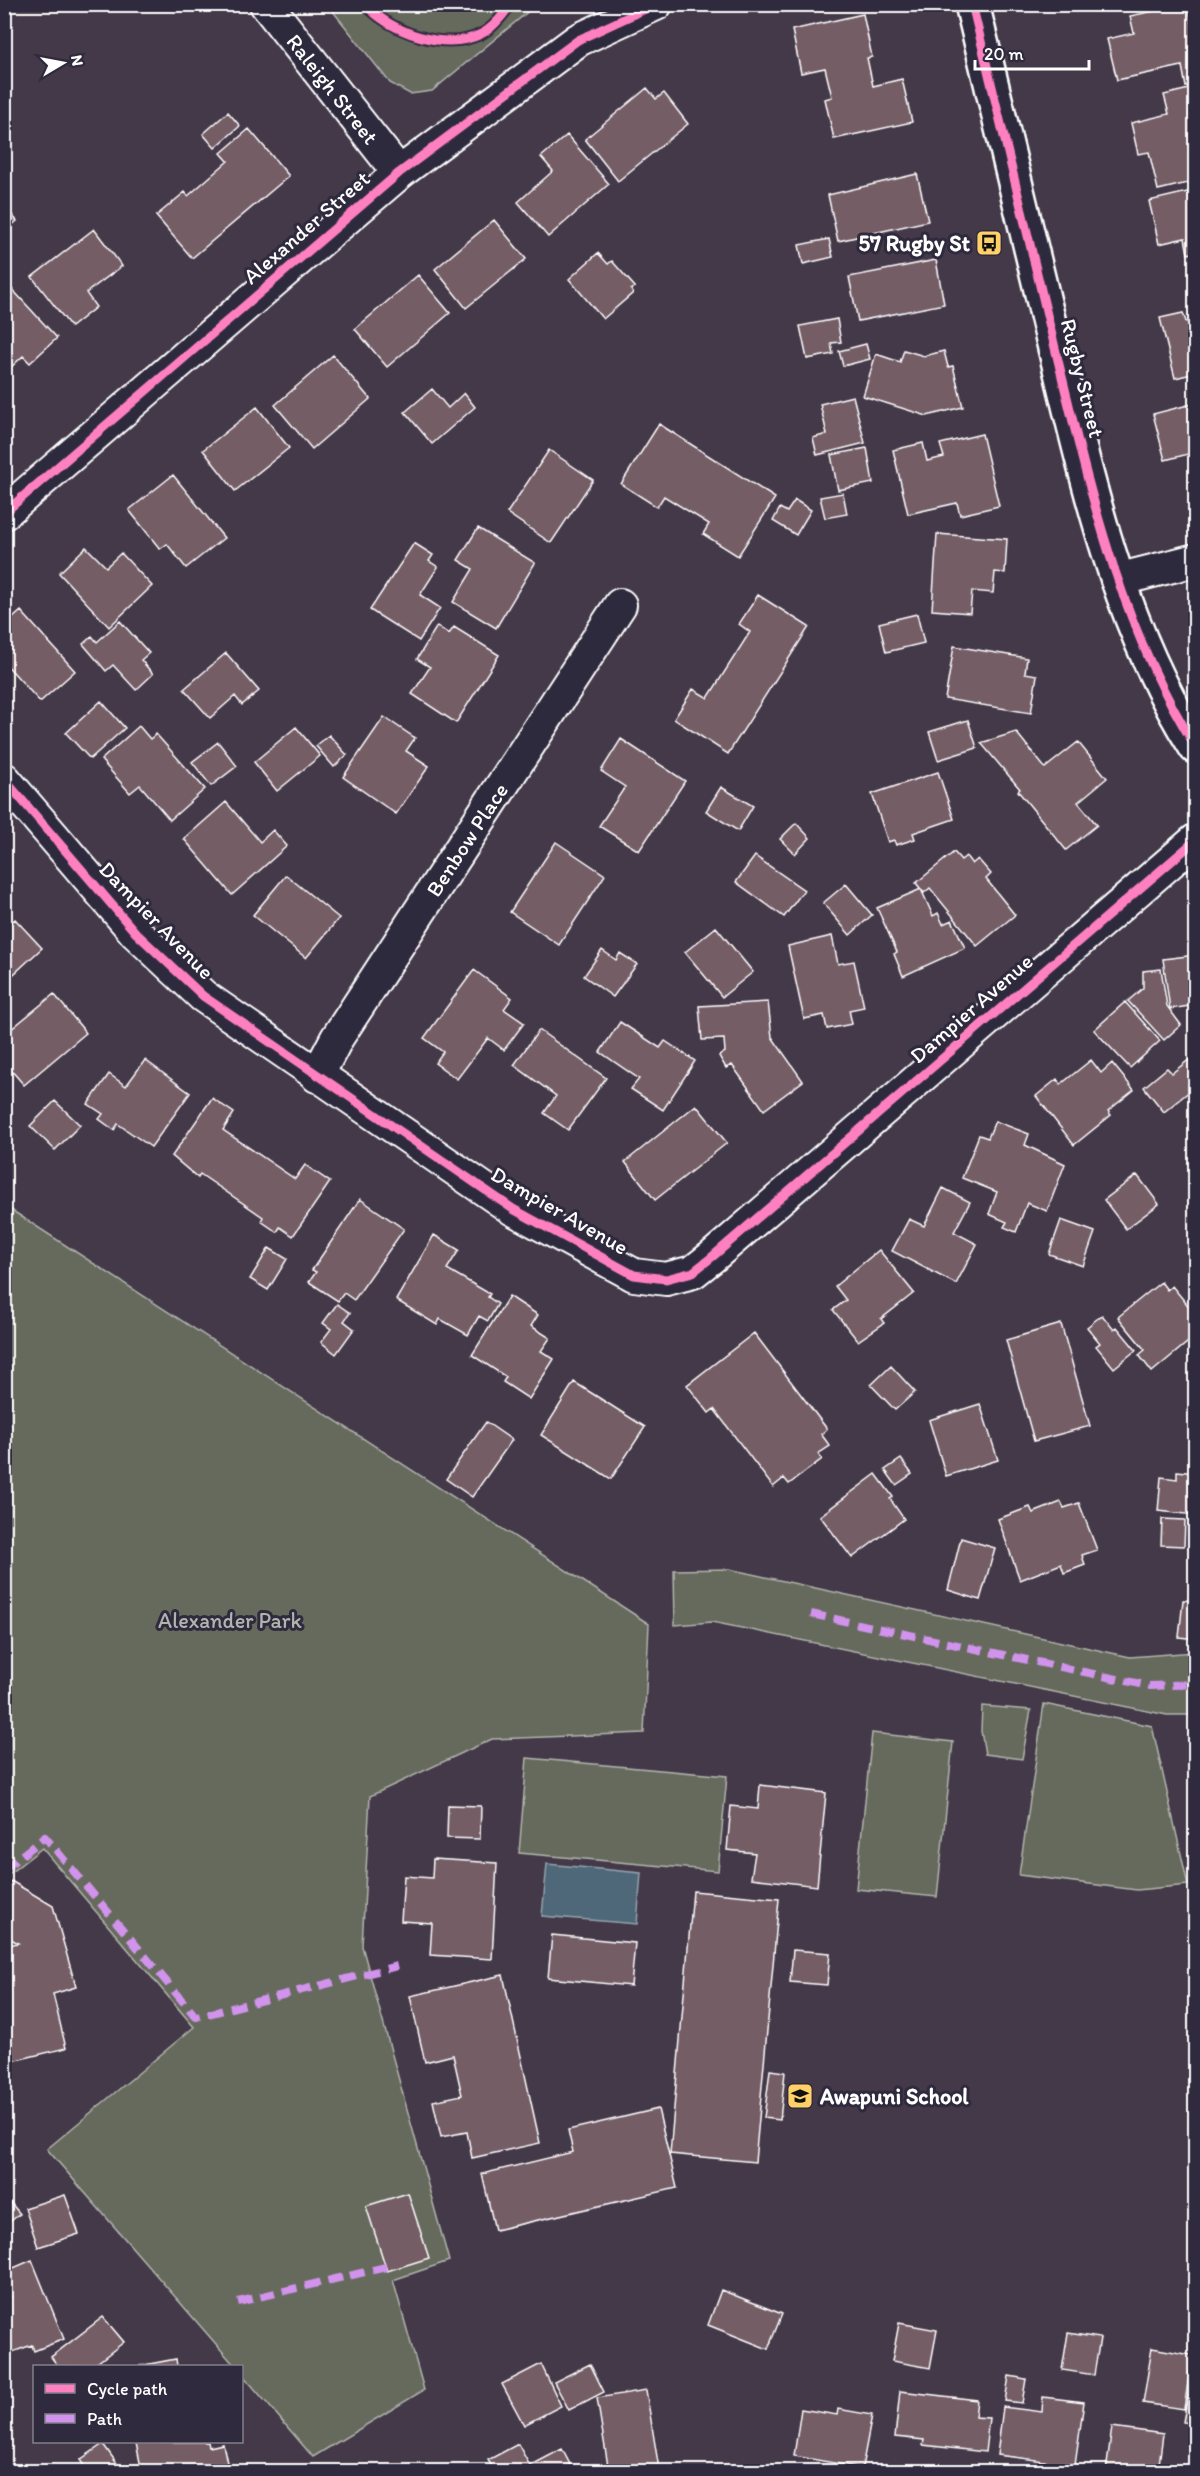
<svg xmlns="http://www.w3.org/2000/svg" width="1200" height="2476" viewBox="0 0 1200 2476" font-family="Itim,sans-serif">
<style>
.green{fill:#666b5d;stroke:#b2b5ae;stroke-width:1.5}
.water{fill:#4f6779;stroke:#95a4af;stroke-width:1.5}
.building{fill:#755d65;stroke:#fff;stroke-width:1.5}
.lines{fill:none;stroke-linecap:round;stroke-linejoin:round}
.street-casing{stroke:#fff;stroke-width:36}
.secondary-casing{stroke:#fff;stroke-width:38}
.street{stroke:#2f2a3d;stroke-width:32}
.secondary{stroke:#2f2a3d;stroke-width:33}
.quiet{stroke:#d193ec;stroke-width:8;stroke-dasharray:15 8;stroke-linecap:butt}
.cycleway-casing{stroke:#2f2a3d;stroke-width:13}
.cycleway{stroke:#ff80c0;stroke-width:9}
.labels{text-anchor:middle;stroke-width:6;stroke-linejoin:round;paint-order:stroke}
.street-label{font-size:22px;fill:#fff;stroke:#2f2a3d}
.poi-label{font-size:22px;font-weight:bold;fill:#fff;stroke:#2f2a3d;text-anchor:end}
.park-label{font-size:22px;fill:#b2b5ae;stroke:#2f2a3d}
</style>
<rect width="100%" height="100%" fill="#443949"/>
<filter id="ink" filterUnits="userSpaceOnUse"><feTurbulence type="fractalNoise" baseFrequency=".0167" numOctaves="2"/><feDisplacementMap in="SourceGraphic" scale="12" xChannelSelector="R" yChannelSelector="G"/><feConvolveMatrix kernelMatrix="1 2 1 2 8 2 1 2 1" color-interpolation-filters="sRGB"/></filter>
<g filter="url(#ink)">
<path class="green" d="M328 5H536L432 91 410 94 390 83Z
M5 1206 649 1624 644 1733 492 1739 370 1796 362 1946 449 2261 393 2280 424 2390 313 2457 242 2374V2366H235L47 2149 194 2027 42 1848 5 1877Z
M729 1569 1130 1657 1195 1652V1715H1167L712 1622 675 1625 674 1570Z
M1044 1704 1152 1726 1188 1885 1137 1890 1019 1875Z
M982 1706 1031 1710 1022 1759 985 1754 981 1731Z
M872 1733 953 1742 937 1897 856 1889Z
M527 1758 727 1776 718 1871 519 1853Z"/>
<path class="water" d="M547 1864 641 1873 637 1924 542 1916Z"/>
<path class="building" d="M420 4H464L462 13 420 7Z
M1188 4 1196 39V85L1186 87 1182 66 1117 80 1107 39 1134 33 1130 16Z
M863 14 872 57 867 58 873 86 902 79 912 122 834 139 825 99 832 97 825 68 801 73 792 30Z
M647 88 656 99 664 93 688 124 618 181 585 139Z
M1193 88 1196 113 1190 114 1196 136V181L1158 190 1149 152 1138 154 1131 123 1169 114 1164 95Z
M228 112 240 126 215 148 203 134Z
M249 129 289 176 192 258 156 216 185 192 188 196 228 161 221 153Z
M567 135 609 184 548 237 518 202 553 171 541 157Z
M917 174 928 221 838 241 828 195Z
M1196 190V252L1188 254 1185 238 1159 244 1149 201Z
M4 205 17 221 4 232Z
M494 220 526 259 466 308 435 269Z
M94 229 122 266 86 293 96 307 71 327 32 277Z
M829 239 833 257 803 264 799 245Z
M598 253 608 264 612 261 635 287 631 290 633 293 603 319 569 279Z
M936 260 944 304 858 321 849 277Z
M418 275 450 313 387 367 355 329Z
M11 288 57 338 30 363 23 356 8 370 4 366V294Z
M1183 313 1186 322 1196 320V373L1175 378 1160 318Z
M837 319 841 342 831 343 833 354 807 359 800 326Z
M866 344 870 359 843 366 839 351Z
M904 350 924 356 944 351 948 367 953 366 963 407 927 416 863 396 876 354 900 362Z
M333 355 370 399 312 449 275 405Z
M432 389 448 408 464 393 475 407 432 444 405 412Z
M853 396 865 443 817 455 813 438 827 434 820 404Z
M1196 403V452L1165 460 1153 414Z
M257 407 289 448 235 491 203 450Z
M659 424 775 498 738 556 703 534 709 524 664 496 657 507 621 484Z
M982 434 999 506 960 515 957 503 908 514 893 450 923 443 927 461 944 457 940 444Z
M867 448 873 483 838 490 831 455Z
M549 450 593 480 551 543 507 513Z
M173 475 224 538 186 568 167 544 160 549 129 510Z
M843 493 847 514 825 518 820 497Z
M795 500 811 510 796 535 773 521 780 508 787 512Z
M478 528 535 563 496 628 453 602 473 569 458 560Z
M937 534 1007 539 1005 573 995 572 993 593 972 591 970 613 932 610Z
M414 543 433 555 429 561 438 567 420 595 440 608 419 641 370 610Z
M86 547 106 567 121 553 152 586 109 627 59 573Z
M758 595 809 627 728 754 674 719 693 689 708 698 750 632 739 624Z
M21 611 75 671 40 702 4 662V626Z
M917 614 924 643 886 652 879 623Z
M120 621 149 653 141 660 153 674 136 690 113 665 106 671 83 644 92 636 97 642Z
M437 626 449 634 454 627 499 655 456 723 412 694 430 667 417 659Z
M954 646 1027 658 1025 673 1037 675 1031 713 945 699Z
M226 653 259 691 242 705 235 696 210 718 184 689Z
M101 701 125 728 90 759 66 733Z
M384 717 415 738 406 751 429 766 396 814 343 777Z
M968 720 977 748 938 760 929 732Z
M139 726 150 739 156 734 205 789 170 820 140 785 130 793 101 760Z
M296 727 320 756 277 791 254 762Z
M1016 732 1045 768 1078 742 1107 778 1078 802 1097 825 1066 850 1018 791 1020 789 981 743Z
M329 735 347 755 334 767 316 746Z
M621 739 685 781 639 851 599 826 625 787 601 771Z
M218 742 237 766 211 786 192 762Z
M938 772 954 819 913 833 915 839 896 845 894 840 888 842 872 794Z
M721 787 753 806 738 831 706 811Z
M226 802 260 842 273 830 287 846 232 895 184 839Z
M796 823 810 838 795 854 780 839Z
M556 842 605 875 559 945 510 912Z
M954 852 961 860 966 856 972 864 978 859 991 874 986 879 1015 915 977 946 930 888 924 893 916 883Z
M755 856 804 890 784 917 736 882Z
M286 875 339 918 306 958 253 915Z
M846 884 872 915 850 935 823 903Z
M921 889 933 916 938 913 943 924 952 920 965 948 903 976 894 954 897 952 877 908Z
M15 919 42 948 4 983V929Z
M716 927 753 972 722 997 685 952Z
M832 936 838 964 854 961 864 1007 849 1010 852 1024 827 1029 824 1015 804 1019 788 946Z
M602 950 616 960 620 953 637 964 613 997 584 976Z
M1196 955V1005L1170 1009 1163 959Z
M1161 969 1167 1006 1181 1025 1164 1040 1128 1001 1143 988V971Z
M474 970 512 998 504 1009 524 1023 504 1050 488 1038 457 1079 435 1063 443 1052 424 1038Z
M54 994 86 1033 24 1085 4 1062V1035Z
M768 1002 772 1037 803 1081 764 1110 732 1065 726 1068 719 1056 725 1052 724 1039 702 1040 699 1006Z
M1125 1002 1160 1041 1130 1068 1094 1030Z
M620 1022 660 1048 665 1041 695 1061 663 1110 631 1089 639 1079 600 1052Z
M539 1030 606 1078 568 1130 544 1113 556 1096 514 1065Z
M1195 1055 1196 1086 1164 1112 1144 1087 1167 1068 1172 1073Z
M145 1060 190 1093 151 1147 118 1124 114 1130 99 1119 103 1114 88 1104 109 1074 126 1086Z
M1091 1060 1101 1073 1112 1063 1134 1090 1108 1111 1111 1115 1074 1145 1036 1096 1057 1079 1061 1084Z
M212 1098 234 1113 223 1130 295 1179 305 1165 330 1182 293 1236 280 1227 277 1232 261 1221 263 1217 200 1174 198 1178 172 1156Z
M55 1101 80 1125 55 1150 30 1126Z
M696 1105 727 1143 655 1200 625 1162Z
M995 1121 1029 1134 1025 1145 1065 1164 1047 1211 1027 1203 1016 1232 1004 1227 1007 1222 989 1214 997 1192 962 1178 979 1135 988 1138Z
M1137 1175 1159 1204 1126 1229 1104 1200Z
M943 1188 970 1202 954 1232 977 1244 956 1284 892 1251 909 1219 924 1226Z
M360 1199 404 1229 354 1300 344 1293 338 1301 309 1282 316 1272 312 1270Z
M1061 1220 1095 1232 1083 1266 1049 1254Z
M434 1235 459 1250 447 1269 490 1294 488 1297 498 1304 488 1321 479 1316 468 1335 440 1319 437 1325 396 1300Z
M269 1248 287 1259 268 1290 250 1279Z
M879 1250 914 1293 881 1319 884 1323 858 1341 833 1310 846 1300 835 1286Z
M1161 1282 1167 1290 1172 1286 1196 1315V1331L1191 1335 1194 1337 1152 1372 1139 1355 1145 1350 1118 1317Z
M509 1296 538 1315 531 1326 550 1338 541 1351 554 1359 529 1399 503 1382 506 1377 472 1355Z
M337 1304 350 1313 344 1321 354 1329 336 1354 321 1342 331 1329 323 1323Z
M1102 1315 1114 1330 1117 1327 1136 1350 1114 1368 1096 1346 1100 1343 1087 1327Z
M1061 1324 1090 1426 1034 1441 1006 1340Z
M754 1333 827 1429 821 1434 830 1446 818 1454 822 1459 789 1484 784 1478 773 1487 714 1409 709 1413 687 1385Z
M891 1366 915 1392 895 1410 871 1385Z
M574 1382 645 1427 611 1479 541 1435Z
M980 1404 998 1460 946 1476 929 1420Z
M486 1422 512 1440 472 1497 446 1479Z
M901 1459 912 1474 896 1485 885 1470Z
M1177 1471 1196 1473V1515L1158 1511 1161 1477 1177 1479Z
M876 1474 893 1497 890 1499 904 1519 852 1558 820 1516Z
M1061 1502 1064 1508 1079 1503 1097 1550 1082 1555 1085 1565 1064 1573 1061 1564 1020 1580 998 1519 1030 1507 1033 1513Z
M1162 1519 1185 1520 1184 1546 1161 1545Z
M961 1538 995 1548 980 1600 948 1590Z
M1183 1600 1196 1601V1639L1179 1637Z
M760 1785 826 1793 817 1886 751 1878 755 1853 727 1850 731 1806 758 1809Z
M448 1805 481 1806 480 1839 447 1838Z
M433 1859 497 1863 492 1959 430 1955 432 1923 401 1921 404 1876 432 1878Z
M11 1881 53 1906 76 1987 53 1994 66 2048 4 2063V1946L18 1943 4 1935V1891Z
M693 1891 779 1899 755 2162 670 2154Z
M552 1935 635 1943 631 1986 548 1978Z
M793 1950 830 1953 827 1985 790 1982Z
M503 1975 540 2143 472 2158 467 2132 441 2137 433 2101 462 2095 453 2055 425 2062 410 1996Z
M770 2070 785 2072 780 2120 764 2118Z
M4 2098 11 2105 4 2111Z
M658 2109 677 2188 495 2230 482 2174 573 2152 568 2130Z
M408 2193 429 2258 387 2271 366 2206Z
M4 2195 20 2214 4 2226Z
M65 2195 79 2234 38 2247 25 2208Z
M32 2260 64 2339 34 2351 32 2345 4 2355V2299L11 2297 4 2280V2272Z
M721 2290 782 2314 768 2349 708 2325Z
M103 2317 124 2342 93 2366H58L51 2357Z
M899 2323 937 2330 930 2368 892 2361Z
M1068 2333 1100 2338 1094 2375 1062 2370Z
M1152 2348 1192 2355 1184 2409 1143 2403Z
M176 2359 177 2366H139Z
M541 2364 561 2406 524 2425 502 2384Z
M590 2364 604 2392 569 2410 554 2382Z
M1009 2376 1026 2379 1022 2403 1005 2401Z
M1191 2380 1196 2381V2424L1183 2422Z
M646 2390 659 2469 642 2472H609L597 2398Z
M900 2391 977 2400 975 2417 989 2418 985 2452 923 2445 924 2440 895 2437Z
M1043 2397 1084 2402 1075 2465 997 2455 1003 2407 1042 2412Z
M801 2409 837 2415 838 2409 872 2415 862 2468 794 2456Z
M1112 2427 1163 2434 1158 2472H1106Z
M142 2442H208L209 2447 223 2444 229 2472H142L136 2443Z
M103 2444 123 2472H88L80 2460Z
M518 2444 530 2466 562 2449 574 2472H495L488 2460Z"/>
<g class="lines">
<defs>
<g id="street">
<path id="s1" d="M266 4 399 173"/>
<path d="M4 513 399 173 578 40 656 4"/>
<path d="M1117 580 1196 560"/>
<path d="M4 779 136 933 203 996 513 1209 634 1275 666 1279 693 1272 712 1257 1196 840"/>
<path id="s2" d="M317 1076 337 1038 620 605"/>
</g>
<path id="secondary" d="M972 4C1000 120 1028 236 1056 352 1089 487 1120 628 1196 747"/>
</defs>
<use href="#street" class="street-casing"/>
<use href="#secondary" class="secondary-casing"/>
<use href="#street" class="street"/>
<use href="#secondary" class="secondary"/>
<path class="quiet" d="M811 1614 1150 1686 1196 1684
M4 1869 45 1837 196 2017 397 1966
M238 2302 386 2267"/>
<defs>
<path id="cycleway" d="M365 4C390 32 445 52 481 34 492 29 504 14 511 4
M972 4C1000 120 1028 236 1056 352 1089 487 1120 628 1196 747
M4 513 399 173 578 40 656 4
M4 779 136 933 203 996 513 1209 634 1275 666 1279 693 1272 712 1257 1196 840"/>
</defs>
<use href="#cycleway" class="cycleway-casing"/>
<use href="#cycleway" class="cycleway"/>
</g>
</g>
<defs>
<symbol id="bus-square" viewBox="-11 -11 22 22"><rect x="-9" y="-9" width="18" height="18" rx="4" fill="#ffd166" stroke="#2f2a3d"/><path d="M-5-6H5V4H4V6H2V4H-2V6H-4V4H-5ZM-3.5-4V0h7V-4ZM-3.5 1.2v1.5H-2V1.2ZM2 1.2v1.5H3.5V1.2Z" fill="#111"/></symbol>
<symbol id="school-square" viewBox="-11 -11 22 22"><rect x="-9" y="-9" width="18" height="18" rx="4" fill="#ffd166" stroke="#2f2a3d"/><path d="M0-5L7-2L0 1L-7-2ZM-4 1L0 2.5L4 1V4Q0 6-4 4Z" fill="#111"/></symbol>
</defs>
<g fill-rule="evenodd">
<use href="#bus-square" x="974" y="228" width="30" height="30"/>
<use href="#school-square" x="785" y="2081" width="30" height="30"/>
</g>
<g class="labels">
<g class="street-label">
<text dy="8" stroke="none"><textPath href="#s1" startOffset="108">Raleigh Street</textPath></text>
<text transform="translate(306 227) rotate(-41)" y="8">Alexander Street</text>
<text transform="translate(1083 378) rotate(76)" y="8">Rugby Street</text>
<text dy="8" stroke="none"><textPath href="#s2" startOffset="280">Benbow Place</textPath></text>
<text transform="translate(157 920) rotate(46)" y="8">Dampier Avenue</text>
<text transform="translate(971 1008) rotate(-41)" y="8">Dampier Avenue</text>
<text transform="translate(560 1210) rotate(30)" y="8">Dampier Avenue</text>
</g>
<g class="poi-label">
<text x="970" y="251">57 Rugby St</text>
<text x="820" y="2104" text-anchor="start">Awapuni School</text>
</g>
<g class="park-label">
<text x="230" y="1628">Alexander Park</text>
</g>
</g>
<rect width="1200" height="2476" fill="none" stroke="#2f2a3d" stroke-width="24"/>
<rect x="12" y="12" width="1176" height="2452" fill="none" stroke="#fff" stroke-width="2" filter="url(#ink)"/>
<rect x="33" y="2365" width="210" height="78" fill="#2f2a3d" stroke="#827f8b" stroke-width="1.5"/>
<rect x="45" y="2384" width="30" height="9" fill="#ff80c0" stroke="#827f8b" stroke-width="1.5"/>
<text x="87" y="2395" font-size="18" fill="#ffffff">Cycle path</text>
<rect x="45" y="2414" width="30" height="9" fill="#d193ec" stroke="#827f8b" stroke-width="1.5"/>
<text x="87" y="2425" font-size="18" fill="#ffffff">Path</text>
<g transform="translate(63 63) rotate(80)" stroke="#2f2a3d" stroke-width="4.5" paint-order="stroke">
<path d="M0-4.5L10 22L0 15L-10 22Z" fill="#ffffff"/>
<text y="-9" font-size="16" font-weight="bold" text-anchor="middle" fill="#ffffff">N</text>
</g>
<path d="M975 60v9h114v-9" fill="none" stroke="#ffffff" stroke-width="3"/>
<text x="984" y="60" font-size="18" fill="#ffffff" stroke="#2f2a3d" stroke-width="4.5" paint-order="stroke">20 m</text>
</svg>
